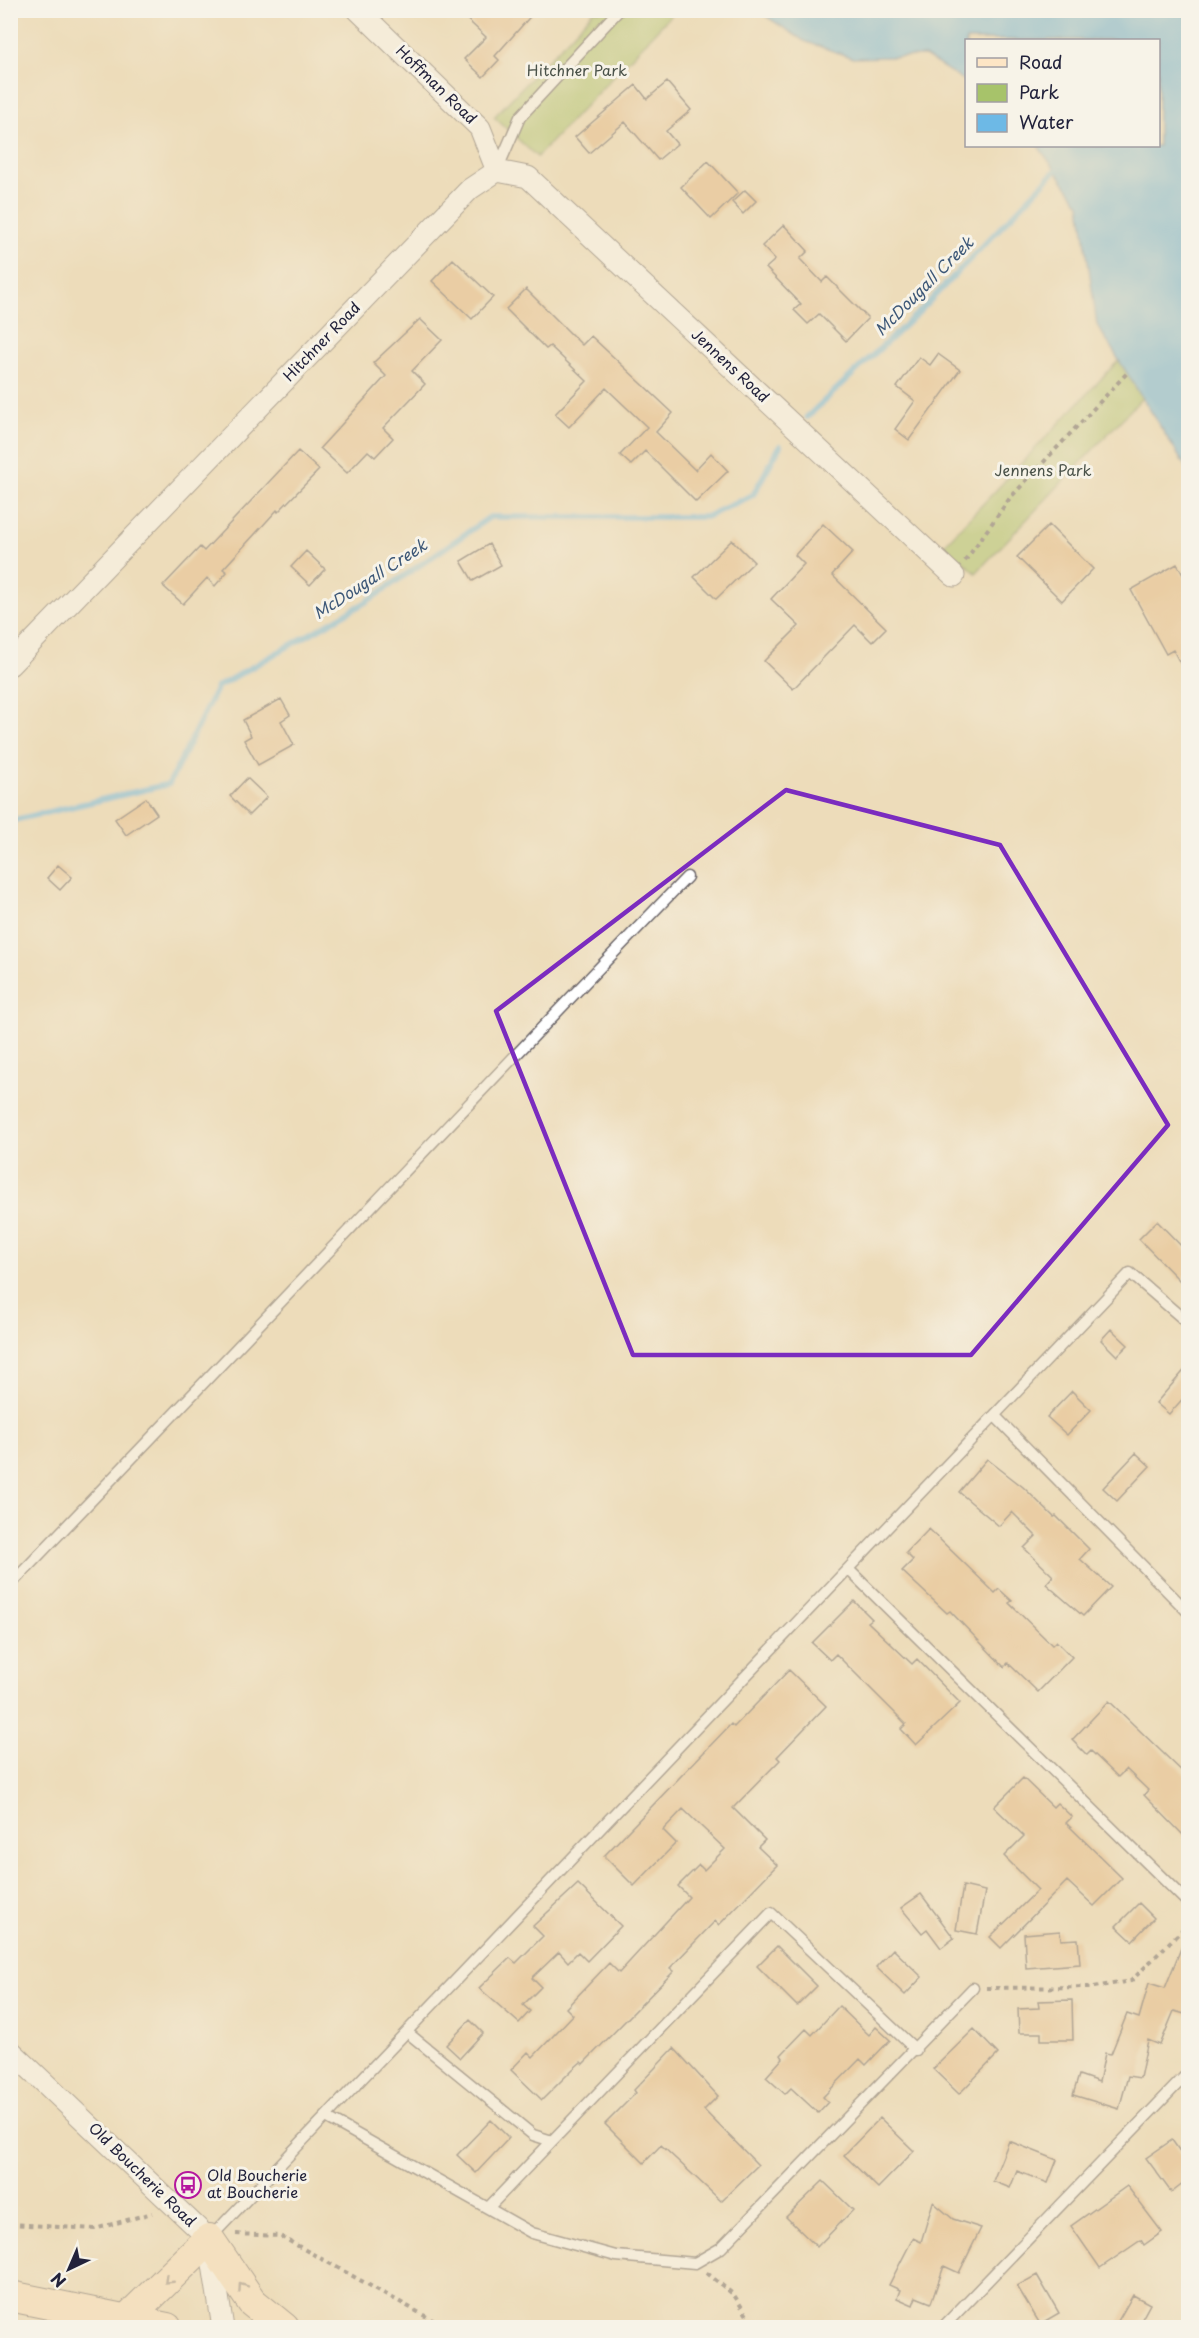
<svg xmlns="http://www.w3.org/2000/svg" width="1199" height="2338" viewBox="0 0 1199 2338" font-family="'Playpen Sans',sans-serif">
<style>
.green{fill:#a7c36a;stroke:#647252;stroke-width:1.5}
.water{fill:#6db9e6;stroke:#486e90;stroke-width:1.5}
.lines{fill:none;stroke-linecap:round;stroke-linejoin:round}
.stream{stroke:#6db9e6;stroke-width:6}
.building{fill:#e6bb89}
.service-casing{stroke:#696367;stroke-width:13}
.minor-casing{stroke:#696367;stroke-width:23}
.secondary-casing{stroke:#696367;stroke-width:32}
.path{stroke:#696367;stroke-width:4;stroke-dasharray:4.5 4.5;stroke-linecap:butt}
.service{stroke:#fff;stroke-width:10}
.minor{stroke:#fff;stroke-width:21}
.secondary{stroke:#fde5c5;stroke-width:30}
.oneway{stroke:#9a8d87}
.marked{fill:none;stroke:#7b2cbf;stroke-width:4.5;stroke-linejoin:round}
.labels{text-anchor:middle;stroke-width:6;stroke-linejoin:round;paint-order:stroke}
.park-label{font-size:15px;fill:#4a5249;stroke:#f7f3e8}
.street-label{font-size:15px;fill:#22223b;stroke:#f7f3e8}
.poi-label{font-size:15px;fill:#22223b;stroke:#f7f3e8;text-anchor:start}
.water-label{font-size:16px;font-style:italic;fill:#3c5777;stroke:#f7f3e8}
</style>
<rect width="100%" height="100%" fill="#f7f3e8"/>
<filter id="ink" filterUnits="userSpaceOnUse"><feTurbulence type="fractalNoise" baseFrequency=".0167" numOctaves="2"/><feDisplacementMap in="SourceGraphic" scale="12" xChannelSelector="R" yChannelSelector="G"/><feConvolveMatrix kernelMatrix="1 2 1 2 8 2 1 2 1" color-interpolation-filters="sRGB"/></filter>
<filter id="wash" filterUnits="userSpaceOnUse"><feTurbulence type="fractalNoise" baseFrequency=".008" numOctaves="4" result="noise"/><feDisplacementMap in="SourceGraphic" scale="24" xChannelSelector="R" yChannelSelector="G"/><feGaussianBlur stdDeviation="1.35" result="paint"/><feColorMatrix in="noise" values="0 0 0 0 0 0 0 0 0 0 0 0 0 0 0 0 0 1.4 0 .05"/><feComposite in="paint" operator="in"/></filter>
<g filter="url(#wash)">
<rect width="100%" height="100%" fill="#eddcba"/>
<path class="green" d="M594 11H675L537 157 494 117Z
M1119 360 1142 398 976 573 944 545Z"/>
<path class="water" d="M758 11H1188V471L1097 325 1080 204 1038 146H1158V40H966V82L925 56 853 58 804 41Z"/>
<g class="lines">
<path class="stream" d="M807 417 920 311 1056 170
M10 821 169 784 217 687 366 602 490 517H706L753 495 780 446"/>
</g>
<g id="blocks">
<path class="building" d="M457 10H536L495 56 499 60 483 77 464 59 486 37Z
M667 82 691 110 666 131 677 144 658 160 625 122 589 153 575 137 636 85 647 99Z
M708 161 738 193 711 219 681 187Z
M745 190 756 201 743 214 732 202Z
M784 225 808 251 800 259 822 282 827 277 868 318 846 341 819 314 808 324 794 310 801 304 766 268 775 260 762 246Z
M453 259 493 297 472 319 432 281Z
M526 289 582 345 591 336 673 413 656 432 695 470 711 453 728 471 696 502 645 451 631 465 620 455 647 427 606 388 569 427 555 414 587 381 550 346 546 349 506 309Z
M420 319 442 340 412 371 425 384 383 428 393 438 375 457 368 451 347 473 320 448 386 376 373 363Z
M938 354 960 370 909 440 895 429 915 401 897 387 919 357 930 365Z
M298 451 319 470 278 512 277 510 223 569 227 572 215 586 207 578 183 604 163 586 200 547 204 551Z
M823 524 853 552 832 575 886 628 872 642 855 625 793 689 764 661 799 626 771 599 804 564 795 555Z
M1049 525 1093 569 1062 601 1017 557Z
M732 540 754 562 716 599 694 577Z
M489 544 501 565 473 581 461 561Z
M306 551 325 569 310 585 291 567Z
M1177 564 1188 584V678L1173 650 1166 654 1131 590Z
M281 699 290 715 281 721 294 745 258 765 244 740 251 736 243 720Z
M247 778 267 797 249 815 230 796Z
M146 798 157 814 126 835 115 819Z
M58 865 72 877 60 890 47 878Z
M1157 1221 1188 1253V1273L1180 1281 1139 1239Z
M1111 1329 1128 1345 1117 1356 1101 1340Z
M1188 1366V1393L1169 1414 1156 1403Z
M1072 1391 1091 1410 1067 1435 1047 1417Z
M1136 1453 1150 1466 1117 1501 1103 1488Z
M987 1459 1023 1487 1054 1517 1056 1516 1089 1549 1080 1559 1111 1587 1083 1616 1046 1584 1053 1576 1024 1548 1036 1536 1012 1512 999 1526 959 1492Z
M929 1529 995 1593 999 1589 1012 1601 1009 1603 1052 1645 1056 1641 1072 1657 1038 1692 1008 1663 1004 1667 950 1611 947 1613 902 1571 913 1560 906 1553Z
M854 1601 872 1619 868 1622 912 1664 917 1659 960 1703 916 1745 901 1729 906 1724 836 1654 830 1660 812 1643Z
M789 1670 826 1706 777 1757 780 1760 733 1808 765 1840 758 1847 777 1865 719 1925 715 1921 670 1968 674 1971 583 2064 581 2062 573 2069 542 2100 511 2070 528 2052 533 2057 573 2015 566 2008 609 1963 619 1973 689 1897 678 1886 699 1865 704 1870 725 1849 683 1809 663 1830 676 1843 634 1886 604 1856 731 1724 734 1727Z
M1109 1701 1188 1777V1840L1144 1795 1148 1790 1126 1769 1118 1777 1091 1751 1087 1755 1072 1740Z
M1023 1778 1053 1807 1057 1803 1072 1817 1066 1823 1122 1878 1094 1906 1067 1881 1001 1948 990 1937 1038 1890 1004 1856 1024 1836 994 1807Z
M578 1884 621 1926 587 1961 578 1952 568 1962 559 1952 532 1978 541 1987 523 2005 530 2011 519 2023 479 1988 510 1958 516 1963 543 1936 533 1926Z
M963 1886 985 1891 977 1934 956 1930Z
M921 1894 954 1938 941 1948 927 1929 922 1933 901 1908Z
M1139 1903 1154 1918 1132 1941 1116 1926Z
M1060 1931 1061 1940 1078 1939 1080 1964 1026 1968 1024 1934Z
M1188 1931V2015L1174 2011 1160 2045 1148 2040 1140 2078 1128 2076 1119 2109 1073 2095 1079 2075 1099 2082 1105 2053 1111 2054 1127 2014 1139 2018 1149 1983 1165 1988Z
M777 1946 817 1986 797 2006 757 1966Z
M893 1949 922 1977 905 1995 876 1967Z
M1072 2000 1073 2040H1041V2033H1019L1018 2009 1039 2008 1038 2001Z
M839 2006 869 2035 876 2027 890 2040 866 2065 860 2059 823 2097 828 2102 818 2113 791 2088 785 2094 766 2077 783 2058 781 2055 806 2029 812 2035Z
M470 2020 483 2033 460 2058 446 2045Z
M974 2029 998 2054 959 2094 933 2069Z
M674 2048 718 2096 704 2110 758 2165 721 2201 661 2145 644 2163 605 2124 636 2093 634 2090Z
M880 2118 914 2151 878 2188 844 2155Z
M491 2120 509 2138 476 2173 457 2155Z
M1172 2140 1188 2163V2179L1171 2192 1146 2158Z
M1009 2141 1057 2160 1048 2183 1017 2171 1010 2188 993 2181Z
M823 2181 853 2210 817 2247 786 2217Z
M1127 2186 1162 2232 1144 2245 1141 2240 1100 2268 1071 2226Z
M933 2202 953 2219 981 2228 959 2273 944 2266 931 2303 916 2297 913 2305 897 2298 900 2290 889 2285 913 2238 921 2242Z
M1037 2275 1059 2313 1040 2324 1017 2286Z
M1133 2295 1150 2304 1137 2328H1114Z"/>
</g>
</g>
<g filter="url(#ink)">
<use href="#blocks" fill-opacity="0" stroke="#696367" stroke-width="1.5"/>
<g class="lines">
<defs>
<path id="service" d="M498 168 520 117 619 10
M995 1416 1188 1612
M849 1570 1188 1903
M10 1585C237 1350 460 1111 687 877
M408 2033 533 2135 552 2141 771 1913 916 2050
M326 2117 532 2233 616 2256 695 2263 721 2248 973 1988
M488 2208 552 2141
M209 2239 1130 1273 1188 1323
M942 2328 1188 2073"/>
<path id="minor" d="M358 10 480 128 497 171
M497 171 528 177 954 576
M10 665 470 189 497 171
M10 2050 209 2239 223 2328"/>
<path id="secondary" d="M10 2296 167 2328
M127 2319 209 2239 252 2302 284 2328"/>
</defs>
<use href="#service" class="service-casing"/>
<use href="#minor" class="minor-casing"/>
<use href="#secondary" class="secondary-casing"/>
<path class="path" d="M965 561 1010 498 1127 373
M986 1988 1094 1987 1131 1981 1188 1924
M10 2224 95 2229 152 2213
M236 2234 280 2236 447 2328
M707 2273 734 2295 755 2328"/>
<use href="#service" class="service"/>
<use href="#minor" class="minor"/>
<use href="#secondary" class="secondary"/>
</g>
<defs><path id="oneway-chevron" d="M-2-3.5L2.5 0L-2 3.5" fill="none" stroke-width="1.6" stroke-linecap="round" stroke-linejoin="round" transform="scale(1.5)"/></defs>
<g class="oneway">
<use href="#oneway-chevron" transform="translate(168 2280) rotate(136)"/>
<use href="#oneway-chevron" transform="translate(242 2287) rotate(-125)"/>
</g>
</g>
<path d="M0 0H1199V2338H0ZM786 790 1000 845 1168 1125 971 1355H633L496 1011Z" fill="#eddcba" fill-opacity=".55" fill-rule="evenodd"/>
<path class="marked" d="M786 790 1000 845 1168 1125 971 1355H633L496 1011Z"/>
<defs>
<symbol id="bus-ring" viewBox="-11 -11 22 22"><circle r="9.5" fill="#f7f3e8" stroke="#b5179e" stroke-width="1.5"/><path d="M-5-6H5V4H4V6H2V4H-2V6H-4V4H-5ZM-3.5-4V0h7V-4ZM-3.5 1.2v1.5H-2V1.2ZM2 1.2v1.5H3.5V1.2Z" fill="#b5179e"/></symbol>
</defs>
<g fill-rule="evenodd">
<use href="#bus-ring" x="173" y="2170" width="30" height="30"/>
</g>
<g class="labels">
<g class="park-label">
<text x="577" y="76">Hitchner Park</text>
<text x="1043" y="476">Jennens Park</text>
</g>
<g class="street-label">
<text transform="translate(436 85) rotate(44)" y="5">Hoffman Road</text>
<text transform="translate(322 342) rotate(-46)" y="5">Hitchner Road</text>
<text transform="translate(730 366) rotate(43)" y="5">Jennens Road</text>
<text transform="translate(142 2175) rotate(44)" y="5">Old Boucherie Road</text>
</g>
<g class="poi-label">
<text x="207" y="2181">Old Boucherie<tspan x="207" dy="17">at Boucherie</tspan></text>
</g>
<g class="water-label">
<text transform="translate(924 286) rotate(-45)" y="6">McDougall Creek</text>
<text transform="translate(370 579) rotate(-33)" y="6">McDougall Creek</text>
</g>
</g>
<rect width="1199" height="2338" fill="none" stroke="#f7f3e8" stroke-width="36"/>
<rect x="965" y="39" width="195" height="108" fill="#f7f3e8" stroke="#a29fa3" stroke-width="1.5"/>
<rect x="977" y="58" width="30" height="9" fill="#fde5c5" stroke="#a29fa3" stroke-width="1.5"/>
<text x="1019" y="69" font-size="18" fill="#22223b">Road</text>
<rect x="977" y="84" width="30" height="18" fill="#a7c36a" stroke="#a29fa3" stroke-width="1.5"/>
<text x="1019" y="99" font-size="18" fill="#22223b">Park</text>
<rect x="977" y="114" width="30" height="18" fill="#6db9e6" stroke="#a29fa3" stroke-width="1.5"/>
<text x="1019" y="129" font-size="18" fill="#22223b">Water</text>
<g transform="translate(69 2269) rotate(224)" stroke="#f7f3e8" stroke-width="4.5" paint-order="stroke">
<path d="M0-4.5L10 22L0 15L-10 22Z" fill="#22223b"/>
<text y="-9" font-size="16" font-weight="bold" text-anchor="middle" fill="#22223b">N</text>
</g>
</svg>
